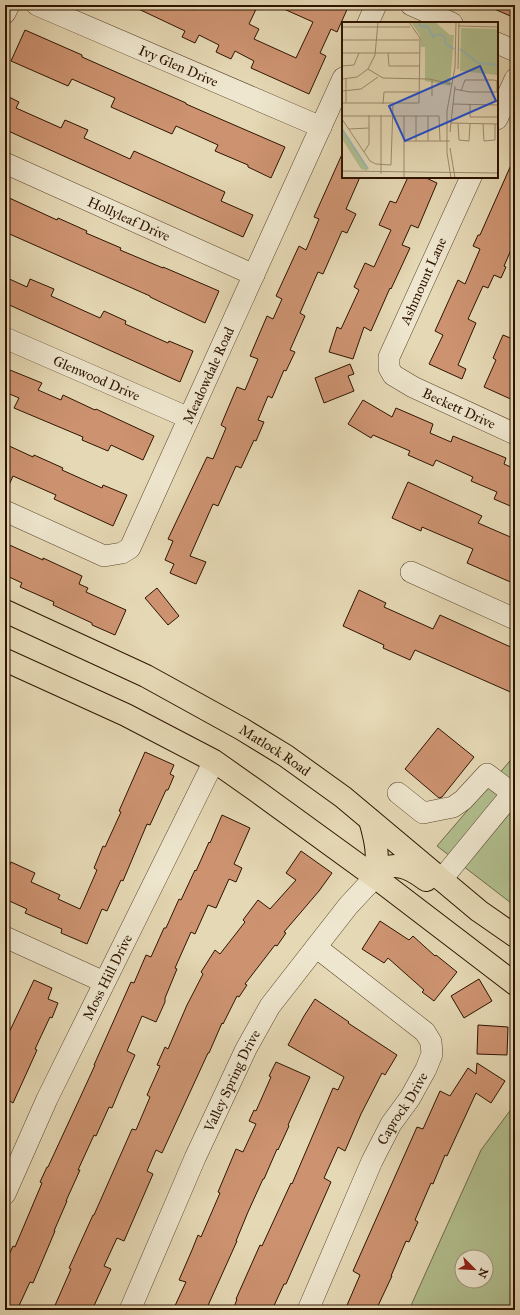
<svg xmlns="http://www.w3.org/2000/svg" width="520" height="1315" viewBox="0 0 520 1315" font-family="'IM FELL Great Primer',serif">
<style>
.green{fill:#b2bf8f;stroke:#706a48;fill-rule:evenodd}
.building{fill:#cd9371;stroke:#2e1400}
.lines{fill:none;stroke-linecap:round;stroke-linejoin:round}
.minor-casing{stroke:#5c452d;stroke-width:22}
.major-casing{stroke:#2e1400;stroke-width:24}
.minor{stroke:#eee6ce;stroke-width:21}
.major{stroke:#e5d8b4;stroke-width:22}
.labels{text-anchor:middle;stroke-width:3;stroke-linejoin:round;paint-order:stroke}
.street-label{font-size:14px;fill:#2e1400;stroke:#eee6ce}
.inset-river{fill:none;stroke:#98b8b5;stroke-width:2}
.inset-road{fill:none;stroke:#9c8a6c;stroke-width:1}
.view{fill:#1d4ed8;fill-opacity:0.15;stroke:#1d4ed8;stroke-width:2}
.inset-edge{fill:none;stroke:#2e1400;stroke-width:2}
</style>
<rect width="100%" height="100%" fill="#e5d8b4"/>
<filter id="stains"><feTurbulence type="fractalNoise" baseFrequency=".005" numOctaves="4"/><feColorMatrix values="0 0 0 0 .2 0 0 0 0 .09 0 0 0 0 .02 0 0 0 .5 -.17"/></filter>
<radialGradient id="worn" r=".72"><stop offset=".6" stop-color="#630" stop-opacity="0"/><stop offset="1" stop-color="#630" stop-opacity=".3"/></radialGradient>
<path class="green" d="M515 755V906L437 846Z
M515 1104V1310H409L481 1150ZM462 1257H486V1281H462Z"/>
<path class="building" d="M130 5H183L194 10 196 5H258L249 24 259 29 254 39 296 58 313 22 275 5H349L337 32 331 29 320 53 326 56 309 94 251 68 254 61 235 51 231 59 216 52 219 45 199 35 195 43 182 37 185 31Z
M485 5H515V18Z
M25 30 82 55V57L186 103V104L218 118 285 147 271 178 248 167V165L215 151 218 145 176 126 172 134 111 107 115 98 72 79 68 86 11 61Z
M5 95 19 102 16 108 61 128 65 120 88 130 84 138 130 159 134 151 225 192 221 201 253 215 243 237 6 130 5 133Z
M343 152V177H360L346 209 356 214 347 233 342 231 323 274 318 272 300 313 305 316 290 350 295 352 286 371 284 370 272 398 268 396 258 420 264 422 256 441 254 440 241 468 236 466 218 506 213 504 190 556 206 562 196 584 170 573 174 564 165 560 173 541 168 539 207 457 213 459 226 428 221 425 237 387 245 390 258 359 250 356 267 316 273 319 282 299 276 296 299 246 306 250 319 219 314 217Z
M515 156V222L510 233 515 236V241L504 266 506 267 501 278 494 275 488 288 483 286 468 319 476 323 458 365 466 369 462 379 429 364 443 335 435 331 458 280 465 284 480 249 473 246 478 235H480Z
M408 177H424L437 183 418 228 411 225 402 245 410 248 391 289 390 288 371 331 364 327 353 359 329 352 337 327 341 329 359 290 354 287 365 263 374 267 391 230 379 225 390 201 396 203Z
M5 196 57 220 58 218 87 231 86 233 121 248 120 250 163 268V267L219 291 205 323 150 297V296L5 232Z
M5 277 27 287 30 279 54 289 51 296 100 318 104 311 126 321 125 324 168 343 169 341 193 351 180 382 5 303Z
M503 335 515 340V366L512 374 515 375V401L484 387 496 360 493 358Z
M350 364 354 374 348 376 354 391 324 403 315 378Z
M5 368 42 383 38 390 61 400 63 395 95 410 96 409 154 436 143 460 111 445 108 451 82 440 83 437 14 408 19 398 5 392Z
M363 400 392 417 396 408 433 424 430 433 451 442 453 436 506 458 504 464 515 469V508L494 499 497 492 471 481 473 477 436 460 433 466 408 455 410 451 373 435 371 438 348 424Z
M5 444 33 457 34 455 63 468 62 470 102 488 103 485 127 495 113 526 54 499 56 495 13 476 5 494Z
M408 482 482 516 478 523 515 539V584L467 563 473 549 422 527 421 531 392 518Z
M5 543 43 560V558L82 576 79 584 88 588 86 592 126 610 115 635 92 625V623L53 605 54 602 20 587 22 583 5 575Z
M157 588 179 616 168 625 145 598Z
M359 590 386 603 384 607 433 629 440 615 515 649V694L415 650 410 660 383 648 384 645 343 626Z
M438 728 474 757 442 797 439 798 405 769Z
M145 752 174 765 170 774 174 776 168 790H166L150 825 147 824 123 881 121 880 107 911 102 909 87 944 61 933 62 929 25 913 27 909 5 899V876L11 862 35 873 31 882 60 895 58 899 80 909 97 870 94 868 103 846 105 847 121 812 119 811Z
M222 815 250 828 234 864 242 868 236 882 229 879 216 908 208 905 195 934 191 932 175 968 177 969 165 998V1002L156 1022 142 1016 127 1051 135 1055 122 1084 112 1108 109 1107 96 1136 94 1135 78 1170H80L66 1201H67L54 1231H55L33 1283 30 1282 17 1310H13L5 1307V1263L13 1246 15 1247 42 1183 40 1182 47 1167H48L79 1100 95 1065H94L131 982 134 983 146 955 151 957 164 928H166L179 899 181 900 195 870 196 871 209 842 210 843Z
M301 851 332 873 319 891 284 932 286 933 277 946 275 945 245 984 247 985 239 997 237 996 223 1024 222 1023 209 1053H208L162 1153 156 1150 147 1171 153 1174 124 1241 117 1238 104 1266 111 1269 92 1310H53L71 1269 69 1268 93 1215H94L132 1129 136 1130 150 1097 147 1095 160 1066 157 1065 165 1047 168 1049 187 1005 203 974 201 972 215 950 220 954 245 922 243 920 258 900 270 909 296 880 286 873Z
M380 921 409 940 413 936 435 956 436 955 457 972 434 1001 422 992 424 990 388 958 384 963 362 949Z
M479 979 492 1001 464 1018 451 996Z
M34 980 52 988 48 999 58 1003 52 1018 50 1017 35 1049 37 1050 13 1103 5 1098V1041Z
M315 999 349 1022 348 1023 397 1055 385 1075 382 1073 361 1114 345 1151 338 1147 324 1178 331 1182 286 1284H284L272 1310H233L237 1299H236L260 1245 262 1246 291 1183 292 1184 333 1088 338 1090 344 1077 288 1045 304 1016Z
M478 1025 508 1027 507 1055 477 1054Z
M276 1062 310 1077 288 1125 289 1126 278 1150 277 1149 264 1179H263L248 1212 236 1241H237L206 1310H173L186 1282 179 1280 192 1250 198 1235 201 1237 220 1193 218 1192 236 1149 243 1152 256 1124 249 1121 254 1110 256 1111 271 1077 269 1076Z
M477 1063 505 1081 491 1103 476 1093 447 1156 445 1155 433 1184 431 1183 415 1220 418 1222 409 1242 406 1241 391 1276H392L376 1310H345L360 1275 353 1271 417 1127 423 1129 440 1091 450 1096 468 1068 476 1074Z"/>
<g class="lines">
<defs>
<g id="minor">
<path id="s1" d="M37 5 321 127"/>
<path d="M411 5 452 23"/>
<path d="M5 13 9 5"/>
<path d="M368 23 376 5"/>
<path d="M497 43 515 51"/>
<path d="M497 119 515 79"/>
<path id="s2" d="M5 163 254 275"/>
<path id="s3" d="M471 177 389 357V368L393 375 413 387 515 434"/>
<path id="s4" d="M5 338 189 418"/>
<path id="s5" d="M5 511 104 556 122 553 130 548 343 78"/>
<path d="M411 572 515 619"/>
<path d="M398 793 423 813 453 807 463 800 487 774 512 793"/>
<path d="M441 880 515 790"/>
<path d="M5 937 104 982"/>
<path id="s6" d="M5 1194 47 1099 214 761"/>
<path id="s7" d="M130 1310 195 1158 246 1049 270 1006 348 906 375 877"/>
<path id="s8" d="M308 1310 372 1161 391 1124 410 1098 426 1069 432 1054 431 1042 425 1032 316 947"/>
</g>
<g id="major">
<path id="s9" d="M5 611 146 676 242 729 286 756 343 797 479 911 515 936"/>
<path d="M5 660 126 715 214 761 258 792 375 877 515 984"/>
<path d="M370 820C376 841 379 855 375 877"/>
<path d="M375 877C378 874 381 870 384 868 400 862 414 871 426 880"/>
</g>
</defs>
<use href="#minor" class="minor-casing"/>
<use href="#major" class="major-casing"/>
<use href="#minor" class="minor"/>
<use href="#major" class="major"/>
</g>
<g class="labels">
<g class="street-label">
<text dy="5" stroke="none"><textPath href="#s1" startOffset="154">Ivy Glen Drive</textPath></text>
<text dy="5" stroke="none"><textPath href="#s2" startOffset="136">Hollyleaf Drive</textPath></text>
<text transform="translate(423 281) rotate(-66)" y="5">Ashmount Lane</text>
<text dy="5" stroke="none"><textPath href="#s5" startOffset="326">Meadowdale Road</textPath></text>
<text dy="5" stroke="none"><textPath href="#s4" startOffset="100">Glenwood Drive</textPath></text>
<text dy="5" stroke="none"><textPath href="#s3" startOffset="291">Beckett Drive</textPath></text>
<text dy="5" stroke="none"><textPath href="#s9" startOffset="304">Matlock Road</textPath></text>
<text dy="5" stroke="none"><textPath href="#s6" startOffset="240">Moss Hill Drive</textPath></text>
<text dy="5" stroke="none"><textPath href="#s7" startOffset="251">Valley Spring Drive</textPath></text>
<text dy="5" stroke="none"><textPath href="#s8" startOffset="223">Caprock Drive</textPath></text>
</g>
</g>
<g transform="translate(342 22)">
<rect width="156" height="156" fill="#e5d8b4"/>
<path d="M69 0H93L108 13H112L108 64 83 59V25H79L78 13ZM119 6 156 7V53L118 49ZM0 108 25 146V149L19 147 0 117Z" fill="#b2bf8f"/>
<path class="inset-river" d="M77 0 78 4 86 5 91 15 95 12 102 14 104 22 112 27M118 27 136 41 156 43M0 107 26 147"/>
<path class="inset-road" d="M116 4 156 5M0 5H68M0 18H77M0 31H78M46 31 47 44H78M0 44 12 43 17 31M26 47 41 56 87 57 110 62M116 47 117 0M0 57 15 55 26 47 33 33 36 0M112 67 128 70H156M0 69 19 67 36 55M119 69 123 58H152L155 59V70M90 74V57M0 81H77L78 16 67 0M4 81V57M41 82 42 70H77M111 82 156 83M128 82V95H156M0 94H97L98 119M62 94V156M86 94V119M0 97 28 139 34 142 49 143 51 82M108 101 156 102M116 102 117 118 127 119 128 102M141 102 142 119 153 118V102M7 107 27 106M108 110 113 64M63 119H108M74 119V94M108 126 113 156M22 130 27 122V93M0 149 156 151M39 152V93M109 156 105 131V89L113 45 114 0"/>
<path class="view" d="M138 44 154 79 63 119 47 84Z"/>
<rect width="156" height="156" class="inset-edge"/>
</g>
<rect width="520" height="1315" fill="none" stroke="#e5d8b4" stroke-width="20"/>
<rect x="6" y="6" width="508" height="1303" fill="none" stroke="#2e1400" stroke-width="2"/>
<rect x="10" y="10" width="500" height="1295" fill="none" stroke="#2e1400"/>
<g transform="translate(474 1269) rotate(114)"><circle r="19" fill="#eee6ce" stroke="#a1927c"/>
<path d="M0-3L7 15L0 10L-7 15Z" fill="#8f2418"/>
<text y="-6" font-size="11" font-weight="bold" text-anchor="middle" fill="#2e1400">N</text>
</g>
<rect width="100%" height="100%" filter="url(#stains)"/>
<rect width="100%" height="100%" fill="url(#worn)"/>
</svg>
